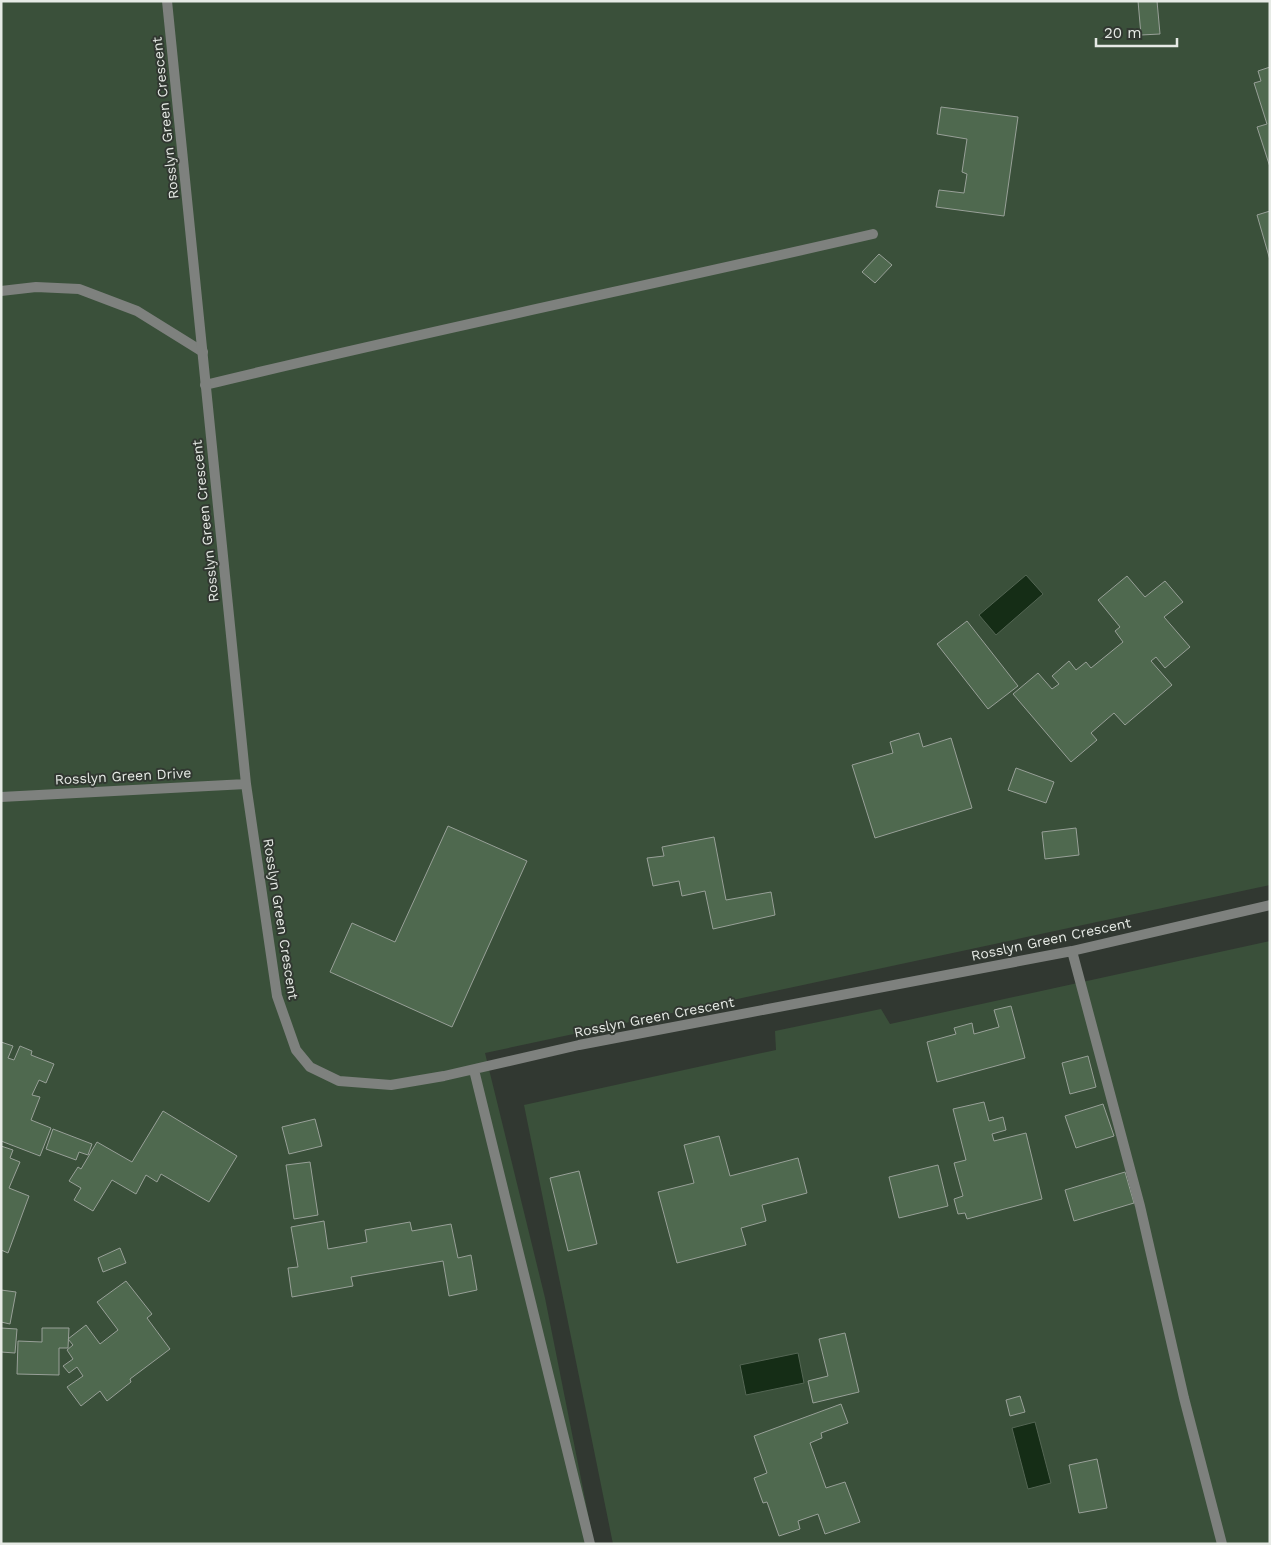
<svg xmlns="http://www.w3.org/2000/svg" width="1271" height="1545" viewBox="0 0 1271 1545" font-family="'Work Sans',sans-serif">
<style>
.green{fill:#3a503a}
.water{fill:#152d16;stroke:#546654}
.building{fill:#4f694f;stroke:#98a098}
.lines{fill:none;stroke-linecap:round;stroke-linejoin:round}
.lane{stroke:#7e817e;stroke-width:10}
.street{stroke:#7e817e;stroke-width:10}
.labels{text-anchor:middle;stroke-width:4;stroke-linejoin:round;paint-order:stroke}
.street-label{font-size:14px;fill:#e6eae5;stroke:#313831}
</style>
<rect width="100%" height="100%" fill="#313831"/>
<path class="green" d="M1 1H1270V885L485 1053 545 1298 594 1544H1Z
M1270 941V1544H613L524 1105 776 1050 775 1031 881 1009 890 1024Z"/>
<path class="water" d="M1026 575 1043 594 996 635 979 615Z
M798 1353 804 1383 746 1395 740 1365Z
M1035 1422 1051 1483 1028 1489 1012 1428Z"/>
<path class="building" d="M1138 1H1157L1160 34 1141 35Z
M1270 67V167L1257 127 1267 124 1254 83 1261 81 1258 71Z
M941 107 1018 117 1004 216 936 207 939 190 964 193 967 174 962 172 967 139 937 134Z
M1270 211V260L1257 215Z
M879 254 892 265 875 283 862 272Z
M1127 576 1145 597 1165 581 1183 602 1164 617 1190 647 1165 668 1156 657 1151 661 1172 685 1125 725 1114 713 1091 733 1097 740 1071 762 1013 694 1038 673 1052 689 1059 684 1052 676 1069 661 1076 670 1086 662 1091 668 1123 642 1115 631 1120 627 1098 600Z
M967 621 1018 686 988 709 937 644Z
M919 733 923 747 951 738 972 808 875 838 852 765 893 753 890 742Z
M1016 768 1054 782 1046 803 1008 790Z
M448 826 527 861 452 1027 330 972 352 923 395 942Z
M1076 828 1079 855 1045 859 1042 832Z
M714 837 726 900 771 892 775 915 713 929 705 891 682 896 679 881 653 886 647 858 664 856 662 847Z
M1011 1006 1025 1058 937 1082 927 1042 956 1034 954 1028 972 1023 974 1034 999 1027 994 1010Z
M1 1042 13 1046 8 1058 14 1060 20 1046 32 1051 31 1055 54 1064 46 1083 39 1080 32 1095 40 1097 31 1120 51 1128 40 1156 1 1141Z
M1088 1056 1096 1087 1070 1094 1062 1063Z
M984 1102 989 1121 1003 1117 1006 1130 992 1134 994 1141 1026 1133 1042 1199 967 1219 965 1213 958 1214 954 1199 963 1196 954 1163 966 1160 953 1109Z
M1103 1104 1114 1136 1076 1148 1065 1116Z
M163 1111 237 1156 209 1202 161 1174 157 1182 146 1175 136 1194 112 1180 93 1211 74 1200 81 1188 69 1181 78 1167 81 1169 97 1142 132 1162Z
M315 1119 322 1146 289 1154 282 1127Z
M53 1129 92 1144 88 1155 79 1152 76 1160 46 1149Z
M719 1136 730 1176 798 1158 807 1193 762 1205 766 1221 741 1228 746 1245 677 1263 658 1192 694 1183 684 1145Z
M1 1146 13 1150 10 1158 20 1162 9 1188 29 1196 8 1253 1 1250Z
M310 1162 318 1215 294 1219 286 1165Z
M938 1165 948 1206 899 1218 889 1177Z
M579 1171 597 1244 568 1251 550 1178Z
M1125 1172 1134 1203 1074 1221 1065 1190Z
M324 1221 328 1249 367 1242 365 1230 410 1222 412 1231 451 1224 458 1258 471 1255 477 1290 449 1296 443 1261 351 1277 353 1286 292 1297 288 1268 298 1267 291 1227Z
M120 1248 126 1263 103 1272 98 1258Z
M126 1281 152 1314 147 1318 170 1349 130 1379 131 1382 107 1401 100 1391 81 1406 67 1387 83 1376 77 1367 69 1373 63 1366 73 1359 67 1350 73 1345 68 1339 86 1325 100 1344 118 1330 97 1302Z
M1 1290 16 1292 10 1324 1 1322Z
M1 1328 17 1329 15 1353 1 1352Z
M42 1328H69L68 1348H59V1375L17 1374 18 1341 42 1342Z
M845 1333 859 1392 813 1403 808 1381 828 1376 819 1339Z
M1020 1396 1025 1412 1010 1416 1006 1400Z
M841 1404 848 1423 821 1433 822 1438 810 1443 826 1488 845 1482 860 1522 825 1534 818 1514 798 1521 800 1529 779 1536 767 1502 763 1503 754 1478 767 1473 754 1436Z
M1097 1459 1107 1508 1079 1513 1069 1465Z"/>
<g class="lines">
<path class="lane" d="M1 291 36 287 79 289 137 311 203 352
M205 385C427 331 651 285 873 234"/>
<path class="street" d="M167 1 246 784 277 996 296 1050 310 1067 339 1081 391 1085 444 1076 579 1045 1072 951 1270 905
M1 797 246 784
M1072 951 1140 1206 1184 1398 1222 1544
M474 1070 590 1544"/>
</g>
<g class="labels">
<g class="street-label">
<text transform="translate(165 118) rotate(-96)" y="5">Rosslyn Green Crescent</text>
<text transform="translate(205 521) rotate(-96)" y="5">Rosslyn Green Crescent</text>
<text transform="translate(123 776) rotate(-3)" y="5">Rosslyn Green Drive</text>
<text transform="translate(281 919) rotate(81)" y="5">Rosslyn Green Crescent</text>
<text transform="translate(1051 939) rotate(-12)" y="5">Rosslyn Green Crescent</text>
<text transform="translate(654 1017) rotate(-11)" y="5">Rosslyn Green Crescent</text>
</g>
</g>
<rect width="1271" height="1545" fill="none" stroke="#e6eae5" stroke-width="5"/>
<path d="M1096 38v8h81v-8" fill="none" stroke="#e6eae5" stroke-width="2.5"/>
<text x="1104" y="38" font-size="15" fill="#e6eae5" stroke="#313831" stroke-width="4" paint-order="stroke">20 m</text>
</svg>
